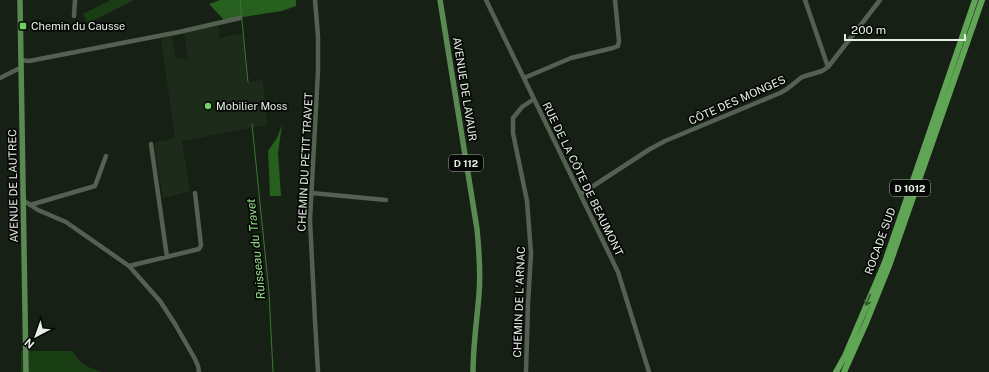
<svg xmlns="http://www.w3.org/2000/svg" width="989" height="372" viewBox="0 0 989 372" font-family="'Public Sans',sans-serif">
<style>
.built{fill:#1c2b1a}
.green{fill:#193e13}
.forest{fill:#275f1f}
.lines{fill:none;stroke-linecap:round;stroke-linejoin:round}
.stream{stroke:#3d7536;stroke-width:1}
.minor{stroke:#546052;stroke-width:4.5}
.major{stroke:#5b8954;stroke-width:5.5}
.highway{stroke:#60a556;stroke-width:6}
.oneway{stroke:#32562d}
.poi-dot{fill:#6ed360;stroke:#050804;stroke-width:1.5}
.labels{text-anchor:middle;stroke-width:3.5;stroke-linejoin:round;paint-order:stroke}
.shield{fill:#050804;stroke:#a3a9a2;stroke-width:1}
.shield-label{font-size:10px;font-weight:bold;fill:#e7eee6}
.poi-label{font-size:11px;fill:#e7eee6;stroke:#050804;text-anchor:start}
.street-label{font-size:11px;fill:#e7eee6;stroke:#050804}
.water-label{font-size:12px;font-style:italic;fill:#96e48b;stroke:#050804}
</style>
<rect width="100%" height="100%" fill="#162014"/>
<path class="built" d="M218 26 220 38 243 33 248 82 263 80 267 125 182 141 190 191 163 198 154 143 175 138 161 39 172 36 176 59 182 58 188 60 184 33Z"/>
<path class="green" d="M111 0H134L88 23 83 14Z
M21 351H73C79 364 89 368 102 372H21Z"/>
<path class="forest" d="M220 0H296V6L282 11 224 20 209 4Z
M282 125 278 153 281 196H270L268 151 277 138Z"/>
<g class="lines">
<path class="stream" d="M240 0 248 82
M252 124 269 292 273 372"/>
<path class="minor" d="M315 0 318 36V71L310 220 315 321 318 372
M486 0 618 272 649 372
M805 0 828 67
M74 16 75 0
M21 60 29 61 179 32 240 18
M0 78 18 69H21
M524 78 571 58 613 48 618 46 619 41 615 0
M151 144 167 257
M312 193 386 200
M581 194 650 149 665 141 780 93 787 89 802 77 822 71 828 67 880 0
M23 200 38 210 66 222 129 266 160 301 175 324 195 359 198 366 199 372
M30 205 95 186 106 156
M129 266 199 249 201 245 195 193
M526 372 528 304 531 253 527 201 513 133V118L522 107 534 99"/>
<path class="major" d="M20 0 26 372
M440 0 477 229C479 250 481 272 479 294 477 320 473 346 473 372"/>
<path class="highway" d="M836 372 845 356 885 262 975 0
M844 372 866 323 889 266 982 0"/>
</g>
<defs><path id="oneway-shaft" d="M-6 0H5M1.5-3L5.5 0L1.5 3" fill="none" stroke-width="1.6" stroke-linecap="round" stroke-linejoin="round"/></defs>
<use class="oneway" href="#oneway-shaft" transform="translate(868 300) rotate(113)"/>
<g class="poi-dot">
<rect x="19" y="22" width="8" height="8" rx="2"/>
<circle cx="208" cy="106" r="4"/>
</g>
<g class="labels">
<g class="shield">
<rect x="449" y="155" width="34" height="16" rx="3"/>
<rect x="890" y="180" width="40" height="16" rx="3"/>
</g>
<g class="shield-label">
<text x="466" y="167">D 112</text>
<text x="910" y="192">D 1012</text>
</g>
<g class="poi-label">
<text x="31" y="30">Chemin du Causse</text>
<text x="216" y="110">Mobilier Moss</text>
</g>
<g class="street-label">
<text transform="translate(465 89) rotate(81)" y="4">AVENUE DE LAVAUR</text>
<text transform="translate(737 100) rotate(-24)" y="4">CÔTE DES MONGES</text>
<text transform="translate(305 162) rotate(-87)" y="4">CHEMIN DU PETIT TRAVET</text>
<text transform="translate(583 179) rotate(64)" y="4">RUE DE LA CÔTE DE BEAUMONT</text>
<text transform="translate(13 186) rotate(-91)" y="4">AVENUE DE LAUTREC</text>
<text transform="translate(880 241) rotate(-70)" y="4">ROCADE SUD</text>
<text transform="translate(519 302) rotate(-88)" y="4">CHEMIN DE L'ARNAC</text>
</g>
<g class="water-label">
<text transform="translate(256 249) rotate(-96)" y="4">Ruisseau du Travet</text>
</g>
</g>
<g transform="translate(36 336) rotate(221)" stroke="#050804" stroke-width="3" paint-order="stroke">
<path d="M0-3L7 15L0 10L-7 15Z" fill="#e7eee6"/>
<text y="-6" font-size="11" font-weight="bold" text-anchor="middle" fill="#e7eee6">N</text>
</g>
<path d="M845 34v6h120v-6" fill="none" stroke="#e7eee6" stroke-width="2"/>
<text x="851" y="34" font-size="12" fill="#e7eee6" stroke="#050804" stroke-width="3" paint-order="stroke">200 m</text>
</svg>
